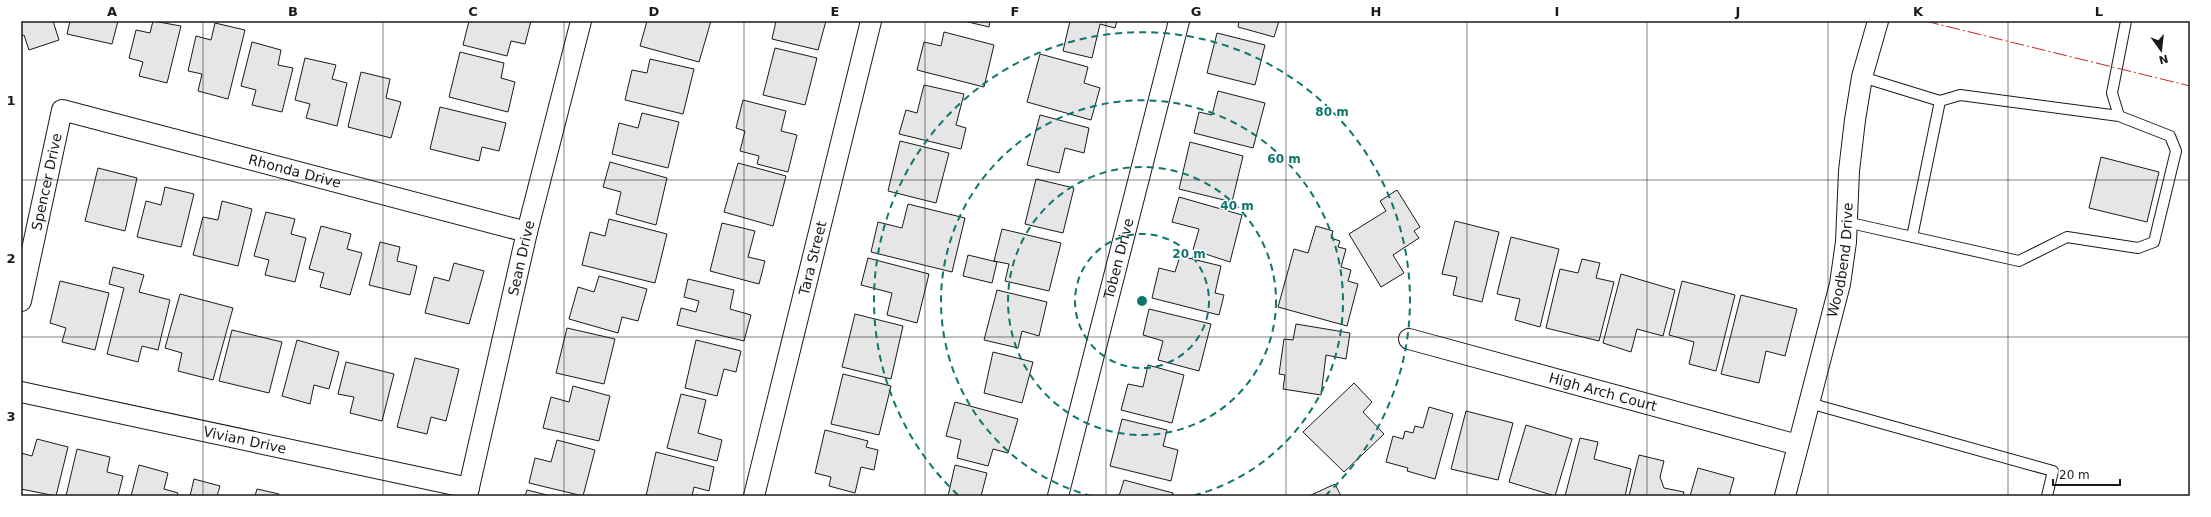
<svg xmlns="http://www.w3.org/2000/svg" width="2211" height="517" viewBox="0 0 2211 517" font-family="'DejaVu Sans',sans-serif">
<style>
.building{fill:#e6e6e6;stroke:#1a1a1a}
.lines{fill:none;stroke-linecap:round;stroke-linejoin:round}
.lane-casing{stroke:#1a1a1a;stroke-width:12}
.street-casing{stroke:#1a1a1a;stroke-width:22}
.lane{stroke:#fff;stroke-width:10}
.street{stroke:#fff;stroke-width:20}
.power{stroke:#c62828;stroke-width:1;stroke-dasharray:14 3 2 3;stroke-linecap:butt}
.grid{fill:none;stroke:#1a1a1a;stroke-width:1;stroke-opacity:0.55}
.ring{fill:none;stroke:#0f766e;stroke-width:2;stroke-dasharray:7 5}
.labels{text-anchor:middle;stroke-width:3;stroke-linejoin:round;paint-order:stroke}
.street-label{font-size:14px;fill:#1a1a1a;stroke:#fff}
.centre{fill:#0f766e;stroke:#fff;stroke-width:2}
.ring-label{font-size:12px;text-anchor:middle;font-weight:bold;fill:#0f766e;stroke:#fff;stroke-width:3;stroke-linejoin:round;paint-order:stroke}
.neatline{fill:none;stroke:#1a1a1a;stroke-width:1.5}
.grid-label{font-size:13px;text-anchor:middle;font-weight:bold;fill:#1a1a1a}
</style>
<rect width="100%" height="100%" fill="#fff"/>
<path class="building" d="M21 21H53L59 40 29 50 24 35 21 37Z
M70 21H118L112 44 67 34Z
M153 21 181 26 167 83 139 76 143 62 129 58 136 30 150 33Z
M469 21H531L525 44 511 41 507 56 463 45Z
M647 21H711L699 62 640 46Z
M776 21H826L818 50 772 39Z
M964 21H990L989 27Z
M1070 21H1117L1115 28 1100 24 1092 58 1063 51Z
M1239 21H1279L1274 37 1238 27Z
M215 23 245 30 228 99 198 91 202 74 188 71 196 36 211 40Z
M944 32 994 45 984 87 917 70 924 42 941 46Z
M1217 33 1265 45 1255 85 1207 73Z
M252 42 281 50 278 65 293 68 282 112 252 105 256 90 241 86Z
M775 48 817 58 805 105 763 95Z
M460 52 504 63 501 78 515 82 508 112 449 97Z
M1040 54 1088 67 1084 83 1100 88 1091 120 1027 102Z
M305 58 336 65 332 79 347 83 337 126 306 118 310 104 295 100Z
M650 59 694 69 683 114 625 100 632 70 647 73Z
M361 72 390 79 386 98 401 102 391 138 348 127Z
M924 85 964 94 956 125 966 128 961 149 899 134 906 110 917 113Z
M1218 91 1265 103 1253 148 1194 133 1199 112 1212 115Z
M743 100 786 111 781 131 797 135 788 172 757 164 759 156 740 151 745 131 736 128Z
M440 107 506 123 499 151 482 147 479 161 430 149Z
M642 113 679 122 668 168 612 154 619 123 638 128Z
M1040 115 1089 128 1084 153 1065 148 1059 173 1027 165Z
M900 141 949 153 936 203 888 191Z
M1190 142 1243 156 1232 202 1179 189Z
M2101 157 2159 172 2147 222 2089 208Z
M610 162 667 178 656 225 616 214 621 192 603 187Z
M738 163 786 176 773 226 724 212Z
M98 168 137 178 125 231 85 221Z
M1036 179 1074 188 1063 233 1025 224Z
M165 187 194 194 181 247 137 237 146 201 161 205Z
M1397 190 1420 227 1414 231 1419 238 1393 255 1404 273 1381 287 1349 234 1386 211 1380 201Z
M1179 197 1242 215 1230 262 1193 250 1199 229 1172 222Z
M222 201 252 209 238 266 193 255 203 217 218 220Z
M908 204 965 218 952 272 871 252 878 222 902 228Z
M266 212 295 219 291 234 306 238 295 282 265 275 269 260 254 256Z
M609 219 667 234 655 283 582 265 590 232 605 236Z
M1455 221 1499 232 1482 302 1453 295 1457 277 1442 274Z
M722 223 755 231 748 257 765 261 759 284 710 271Z
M321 226 351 234 347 249 362 253 350 295 320 287 324 273 309 269Z
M1316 226 1333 231 1331 238 1340 241 1338 247 1346 249 1341 267 1351 270 1348 281 1358 284 1347 326 1278 307 1294 249 1308 253Z
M1002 229 1061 243 1049 291 1005 281 1009 264 994 261Z
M1511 237 1559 249 1540 327 1515 320 1520 299 1497 294Z
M380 242 400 247 397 261 417 266 410 295 369 285Z
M968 255 997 262 992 283 963 276Z
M1180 256 1221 266 1215 293 1224 295 1219 315 1152 298 1159 268 1175 272Z
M868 258 929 274 917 323 887 315 892 293 861 285Z
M1582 259 1600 263 1596 278 1614 282 1599 341 1546 328 1560 269 1578 273Z
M454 263 484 271 469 324 425 313 434 277 449 281Z
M113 267 144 275 139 292 170 300 158 350 142 346 138 362 107 354 124 288 109 284Z
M1621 274 1675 290 1663 336 1637 329 1631 352 1603 343Z
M599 276 647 289 638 321 622 317 618 333 569 319 578 287 594 292Z
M688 279 734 290 730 309 751 315 744 341 677 325 681 308 696 312 699 301 684 297Z
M60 281 109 293 95 350 62 342 66 328 50 323Z
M1682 281 1735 295 1716 371 1689 364 1694 342 1669 335Z
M997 290 1047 302 1039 336 1022 331 1018 348 984 340Z
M180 294 233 308 213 380 178 371 182 353 165 348Z
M1741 295 1797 309 1785 356 1766 351 1759 383 1721 374Z
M1149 309 1211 324 1199 371 1158 360 1163 341 1143 335Z
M855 314 903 326 891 379 842 367Z
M1296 324 1350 333 1346 359 1326 355 1321 395 1283 389 1285 375 1279 374 1284 339 1293 340Z
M567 328 615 339 604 384 556 373Z
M232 330 282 342 269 393 219 381Z
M297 340 339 352 329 389 314 385 310 404 282 396Z
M696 340 741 351 736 372 724 369 717 396 685 388Z
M993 352 1033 362 1022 403 984 393Z
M415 358 459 369 446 421 431 417 427 434 397 427Z
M346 362 394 374 382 421 350 413 354 397 338 394Z
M1148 365 1184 375 1172 423 1121 410 1128 384 1143 387Z
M843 374 891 386 879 435 831 424Z
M1354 383 1372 402 1363 412 1384 434 1344 472 1303 432Z
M573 386 610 396 599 441 543 428 551 397 569 402Z
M681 394 706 400 698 433 722 440 717 461 667 448Z
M955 402 1018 419 1008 453 993 449 988 466 957 458 961 440 946 436Z
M1429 407 1453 414 1435 479 1407 471 1408 468 1386 462 1393 436 1403 439 1405 431 1413 433 1415 426 1423 428Z
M1466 411 1513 423 1498 480 1451 469Z
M1122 419 1167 430 1163 446 1178 450 1171 481 1110 466Z
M1526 425 1572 439 1555 496 1509 482Z
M825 430 868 441 866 447 878 450 874 470 861 467 855 493 829 486 831 477 815 473Z
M1580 438 1598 442 1594 459 1631 469 1625 496H1565Z
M37 439 68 447 56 496 21 489V453L32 456Z
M557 440 595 450 583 496 529 483 535 458 551 462Z
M77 449 110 457 107 472 123 476 118 496H66Z
M656 452 714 467 709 491 694 487 692 496H646Z
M1639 455 1664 461 1660 477 1664 488 1684 492 1683 496H1629Z
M139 465 168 473 164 489 178 493 177 496H131Z
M955 465 987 473 981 496H948Z
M1698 468 1734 478 1729 496H1690Z
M194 479 220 486 217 496H190Z
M1124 480 1173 493 1172 496H1119Z
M1335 484 1341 496H1309Z
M257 489 279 494V496H255Z
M527 490 551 496H525Z"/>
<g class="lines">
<defs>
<path id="lane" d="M1862 77 1940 101
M1846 222 2019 261 2067 237 2138 248 2154 242 2176 151 2170 136 2119 116 2112 93 2126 21
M1912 237 1940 101 1960 95 2119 116
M1809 403 2053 471 2047 496"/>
<g id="street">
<path id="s1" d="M21 301 62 110 527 232"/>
<path id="s2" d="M1409 339 1798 445"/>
<path id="s3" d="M21 392 469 488"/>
<path id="s4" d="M467 496 527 232 581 21"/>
<path id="s5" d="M754 496 871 21"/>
<path id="s6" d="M1058 496 1179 21"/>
<path id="s7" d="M1785 496 1840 284 1846 242 1849 171 1855 120 1862 77 1878 21"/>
</g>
</defs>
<use href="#lane" class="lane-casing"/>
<use href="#street" class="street-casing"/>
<use href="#lane" class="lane"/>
<use href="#street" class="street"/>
<path class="power" d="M1925 21 2190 86"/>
</g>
<path class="grid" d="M203 21V496M383 21V496M564 21V496M744 21V496M925 21V496M1106 21V496M1286 21V496M1467 21V496M1647 21V496M1828 21V496M2008 21V496M21 180H2190M21 337H2190"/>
<g class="ring">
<circle cx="1142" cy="301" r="67"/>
<circle cx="1142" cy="301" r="134"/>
<path d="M1092 496A201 201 0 1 1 1192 496"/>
<path d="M958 495A268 268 0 1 1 1326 495"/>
</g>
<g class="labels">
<g class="street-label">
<text dy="5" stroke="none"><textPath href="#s1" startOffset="436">Rhonda Drive</textPath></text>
<text dy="5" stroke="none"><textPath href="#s1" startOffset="122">Spencer Drive</textPath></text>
<text dy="5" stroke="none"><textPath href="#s4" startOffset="244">Sean Drive</textPath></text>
<text dy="5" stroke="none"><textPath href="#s5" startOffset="245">Tara Street</textPath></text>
<text dy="5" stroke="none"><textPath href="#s6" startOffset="245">Toben Drive</textPath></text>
<text dy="5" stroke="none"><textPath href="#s7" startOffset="243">Woodbend Drive</textPath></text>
<text dy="5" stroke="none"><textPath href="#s2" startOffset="201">High Arch Court</textPath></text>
<text dy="5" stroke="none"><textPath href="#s3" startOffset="229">Vivian Drive</textPath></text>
</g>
</g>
<circle cx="1142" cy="301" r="6" class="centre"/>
<g class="ring-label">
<text x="1332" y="116">80 m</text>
<text x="1284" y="163">60 m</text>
<text x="1237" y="210">40 m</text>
<text x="1189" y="258">20 m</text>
</g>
<rect width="2211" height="517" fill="none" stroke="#ffffff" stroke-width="44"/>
<g transform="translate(2161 50) rotate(165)" stroke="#ffffff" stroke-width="3" paint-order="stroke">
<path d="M0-3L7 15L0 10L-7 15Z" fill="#1a1a1a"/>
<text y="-6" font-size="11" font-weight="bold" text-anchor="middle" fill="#1a1a1a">N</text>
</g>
<path d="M2053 479v6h67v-6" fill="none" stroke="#1a1a1a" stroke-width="2"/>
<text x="2059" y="479" font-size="12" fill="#1a1a1a" stroke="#ffffff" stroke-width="3" paint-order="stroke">20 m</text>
<rect x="22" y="22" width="2167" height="473" class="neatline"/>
<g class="grid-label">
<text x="112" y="16">A</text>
<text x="293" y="16">B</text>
<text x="473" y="16">C</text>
<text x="654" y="16">D</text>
<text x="835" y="16">E</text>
<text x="1015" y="16">F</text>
<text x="1196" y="16">G</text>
<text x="1376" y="16">H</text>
<text x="1557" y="16">I</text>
<text x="1738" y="16">J</text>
<text x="1918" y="16">K</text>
<text x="2099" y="16">L</text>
<text x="11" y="105">1</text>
<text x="11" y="263">2</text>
<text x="11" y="421">3</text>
</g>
</svg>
